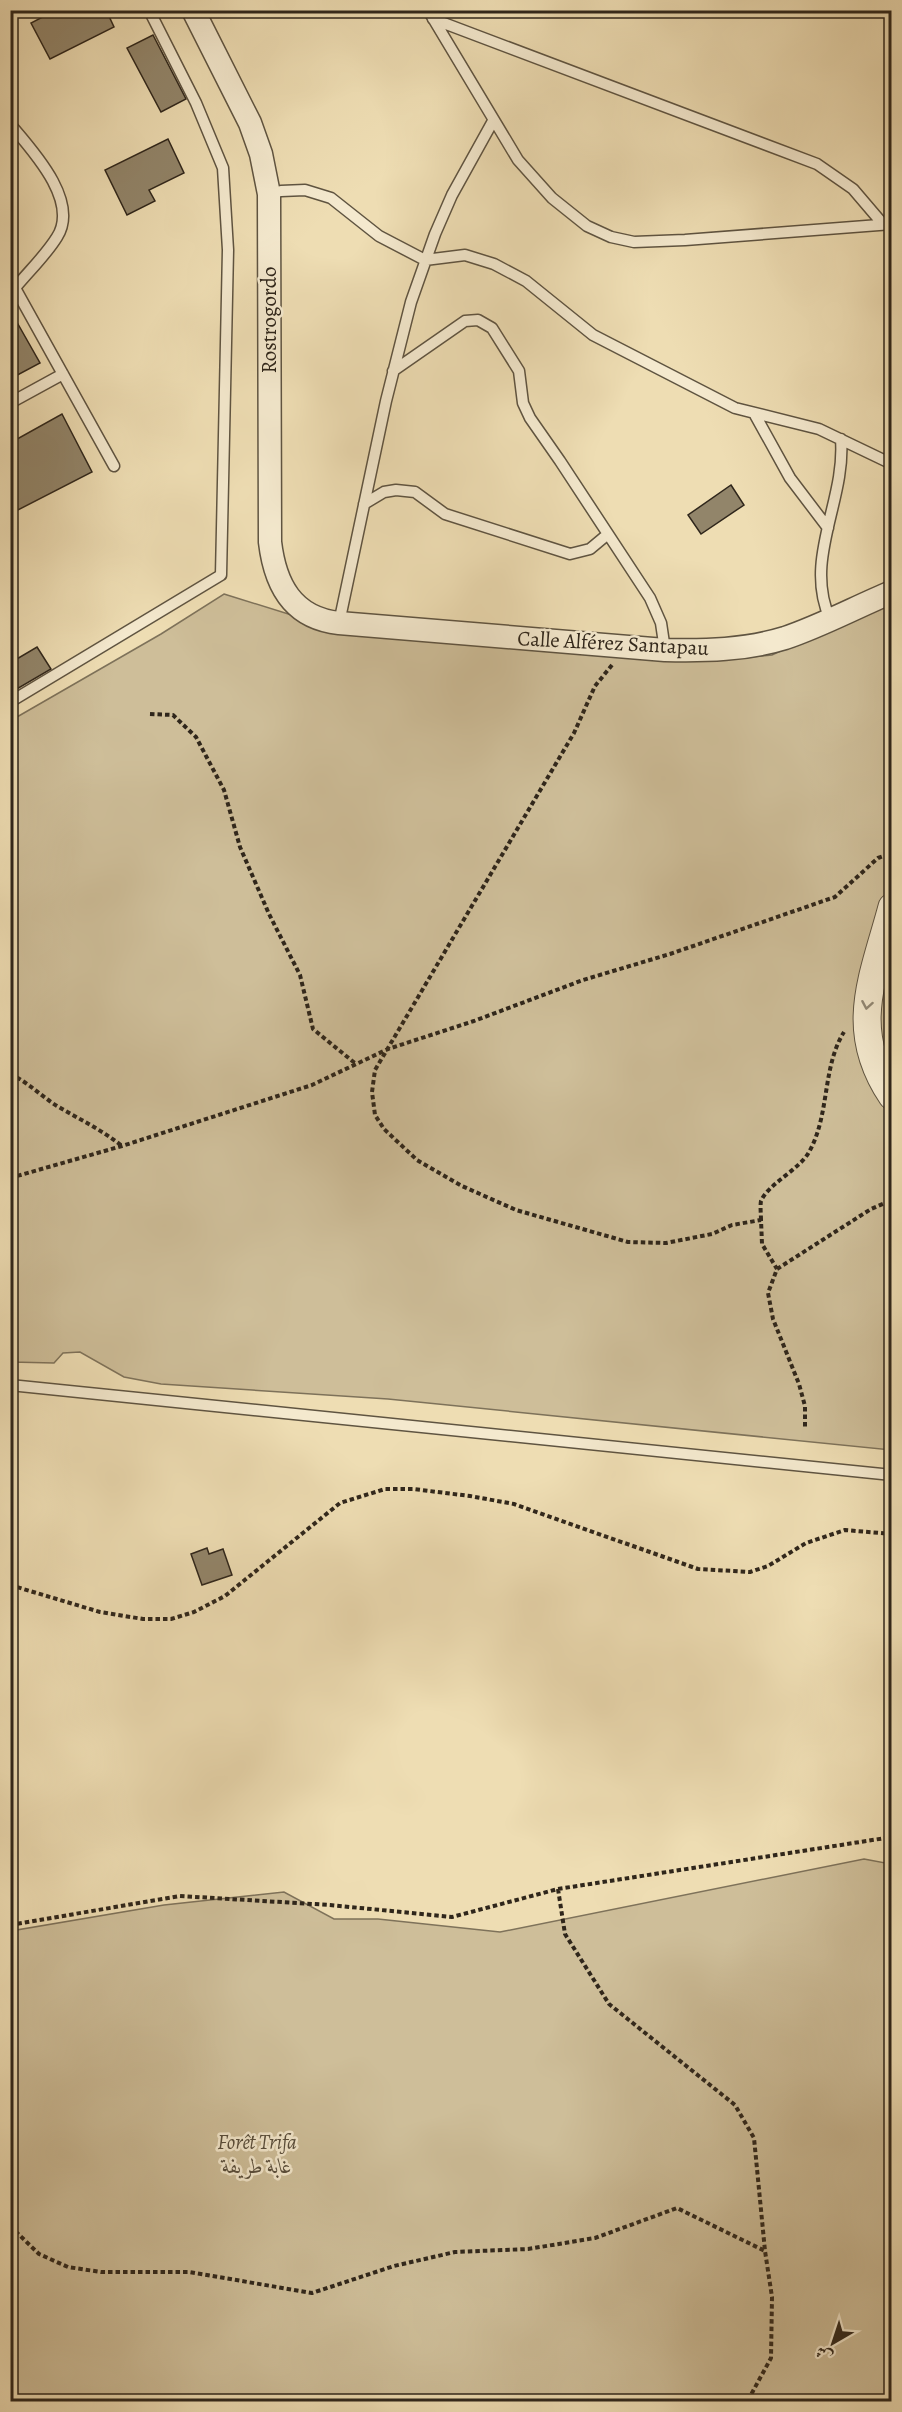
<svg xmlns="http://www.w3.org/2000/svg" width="902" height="2412" viewBox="0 0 902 2412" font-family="Alegreya,Amiri,serif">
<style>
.green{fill:#cebe99;stroke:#7e725a;stroke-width:1.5}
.building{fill:#92856a;stroke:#2f261b;stroke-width:1.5}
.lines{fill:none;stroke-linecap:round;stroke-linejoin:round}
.service-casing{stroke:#5f5441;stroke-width:13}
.minor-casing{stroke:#5f5441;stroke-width:25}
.tertiary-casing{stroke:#5f5441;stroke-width:29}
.path{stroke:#2f261b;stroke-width:4;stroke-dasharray:4.5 3;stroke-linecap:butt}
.service{stroke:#f4e9ce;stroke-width:10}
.minor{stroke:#f4e9ce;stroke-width:22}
.tertiary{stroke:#f4e9ce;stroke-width:27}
.oneway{stroke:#928874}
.labels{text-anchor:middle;stroke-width:5;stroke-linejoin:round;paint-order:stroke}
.street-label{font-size:21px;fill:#2f261b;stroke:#f4e9ce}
.park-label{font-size:21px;font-style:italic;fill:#574c3a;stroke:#f4e9ce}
</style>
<rect width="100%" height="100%" fill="#eeddb3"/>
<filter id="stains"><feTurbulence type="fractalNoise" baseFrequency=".00333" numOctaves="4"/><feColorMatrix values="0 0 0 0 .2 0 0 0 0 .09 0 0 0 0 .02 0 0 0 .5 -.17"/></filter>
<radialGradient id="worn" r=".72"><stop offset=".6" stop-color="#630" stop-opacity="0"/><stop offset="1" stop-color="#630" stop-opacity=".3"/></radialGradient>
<path class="green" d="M224 594 298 617 705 661 772 655 891 600V1450L388 1399 161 1384 124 1377 80 1352 63 1353 54 1363 11 1362 10 721 161 634Z
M864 1859 891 1864V2401H11V1931L164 1905 284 1892 334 1919H378L500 1932Z"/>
<path class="building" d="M56 10H106L114 27 50 59 31 23Z
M153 35 186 99 161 112 127 48Z
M168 139 184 173 149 190 155 201 127 215 105 170Z
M10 310 40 363 10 379Z
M62 414 92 472 10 514V443Z
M731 485 744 505 701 534 688 515Z
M37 647 51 669 10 693V663Z
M207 1548 209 1554 223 1549 232 1575 202 1585 191 1554Z"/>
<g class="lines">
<defs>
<path id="service" d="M428 10 518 160 552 198 587 226 611 237 634 242 685 240 892 224
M433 19 817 164 853 189 882 223
M10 124C32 150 80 201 57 237 46 255 29 271 15 288L11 290
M269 194 281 191 305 190 331 198 379 236 425 260 465 255 494 264 526 281 593 335 735 408 819 429 892 464
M10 279 114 466
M393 371 465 321 478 320 492 328 519 371 523 403 530 418 560 461 650 598 661 623 665 650
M10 403 63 374
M754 413 790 478 828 528
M364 504 384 492 396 490 415 492 445 514 570 554 590 549 608 534
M830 619C803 559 846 501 841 439
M339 623 386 401 411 302 435 234 452 195 493 121
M10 702 221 575 228 250 223 168 196 103 149 10
M10 1385 892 1475"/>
<path id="minor" d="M193 10 250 123 261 154 269 194 270 542C275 584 292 618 339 623L665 650C705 651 746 650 785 638 821 626 856 607 892 592"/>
<path id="tertiary" d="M892 907C873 978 847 1029 892 1096"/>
</defs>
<use href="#service" class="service-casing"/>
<use href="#minor" class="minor-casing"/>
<use href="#tertiary" class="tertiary-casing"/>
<path class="path" d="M612 665 595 686 574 733 375 1070 372 1092 375 1115 384 1129 417 1160 462 1186 516 1210 628 1242 666 1243 712 1234 732 1225 761 1220 762 1244 777 1269 768 1293 773 1319 799 1384 805 1406V1429
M150 714 173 715 196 737 224 790 240 847 269 914 300 975 313 1029 356 1064
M10 1074C28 1082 41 1096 57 1106 79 1119 102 1130 122 1146
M10 1178 122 1146 312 1085 388 1049 474 1021 583 980 670 954 835 897 878 858 892 853
M761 1220C761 1215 760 1206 761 1201 768 1184 799 1170 809 1152 830 1115 822 1067 844 1032
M777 1269 871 1209 892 1200
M10 1585 100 1612 143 1619H171L194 1612 225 1596 340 1503 385 1489H413L470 1496 514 1504 698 1569 750 1572 768 1566 806 1543 845 1530 892 1534
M558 1889 565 1934 609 2004 735 2105 754 2138 765 2251 772 2297 771 2358 747 2402
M10 1925 180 1896 330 1905 452 1917 558 1889 892 1837
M10 2226 39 2254 68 2267 101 2272H189L312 2293 394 2266 455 2252 528 2249 595 2238 677 2208 765 2251"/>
<use href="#service" class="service"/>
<use href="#minor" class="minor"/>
<use href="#tertiary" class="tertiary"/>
</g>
<defs><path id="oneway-chevron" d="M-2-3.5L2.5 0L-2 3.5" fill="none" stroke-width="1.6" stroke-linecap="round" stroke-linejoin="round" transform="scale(1.5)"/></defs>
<use class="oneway" href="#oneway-chevron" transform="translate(867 1005) rotate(100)"/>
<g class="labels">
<g class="street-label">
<text transform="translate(269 320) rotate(-90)" y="7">Rostrogordo</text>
<text transform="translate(613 643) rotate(3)" y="7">Calle Alférez Santapau</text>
</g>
<g class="park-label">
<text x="257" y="2149">Forêt Trifa<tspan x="257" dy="24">غابة طريفة</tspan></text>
</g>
</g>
<rect width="902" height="2412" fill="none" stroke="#eeddb3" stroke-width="36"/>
<rect x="12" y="12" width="878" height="2388" fill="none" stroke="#2f261b" stroke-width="3"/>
<rect x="18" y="18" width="866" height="2376" fill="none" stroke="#2f261b" stroke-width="1.5"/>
<g transform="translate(833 2343) rotate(219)" stroke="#f4e9ce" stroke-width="4.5" paint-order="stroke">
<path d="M0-4.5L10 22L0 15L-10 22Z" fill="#2f261b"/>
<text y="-9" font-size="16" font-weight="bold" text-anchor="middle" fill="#2f261b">ش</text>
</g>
<rect width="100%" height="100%" filter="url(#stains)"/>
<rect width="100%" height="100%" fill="url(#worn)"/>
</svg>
